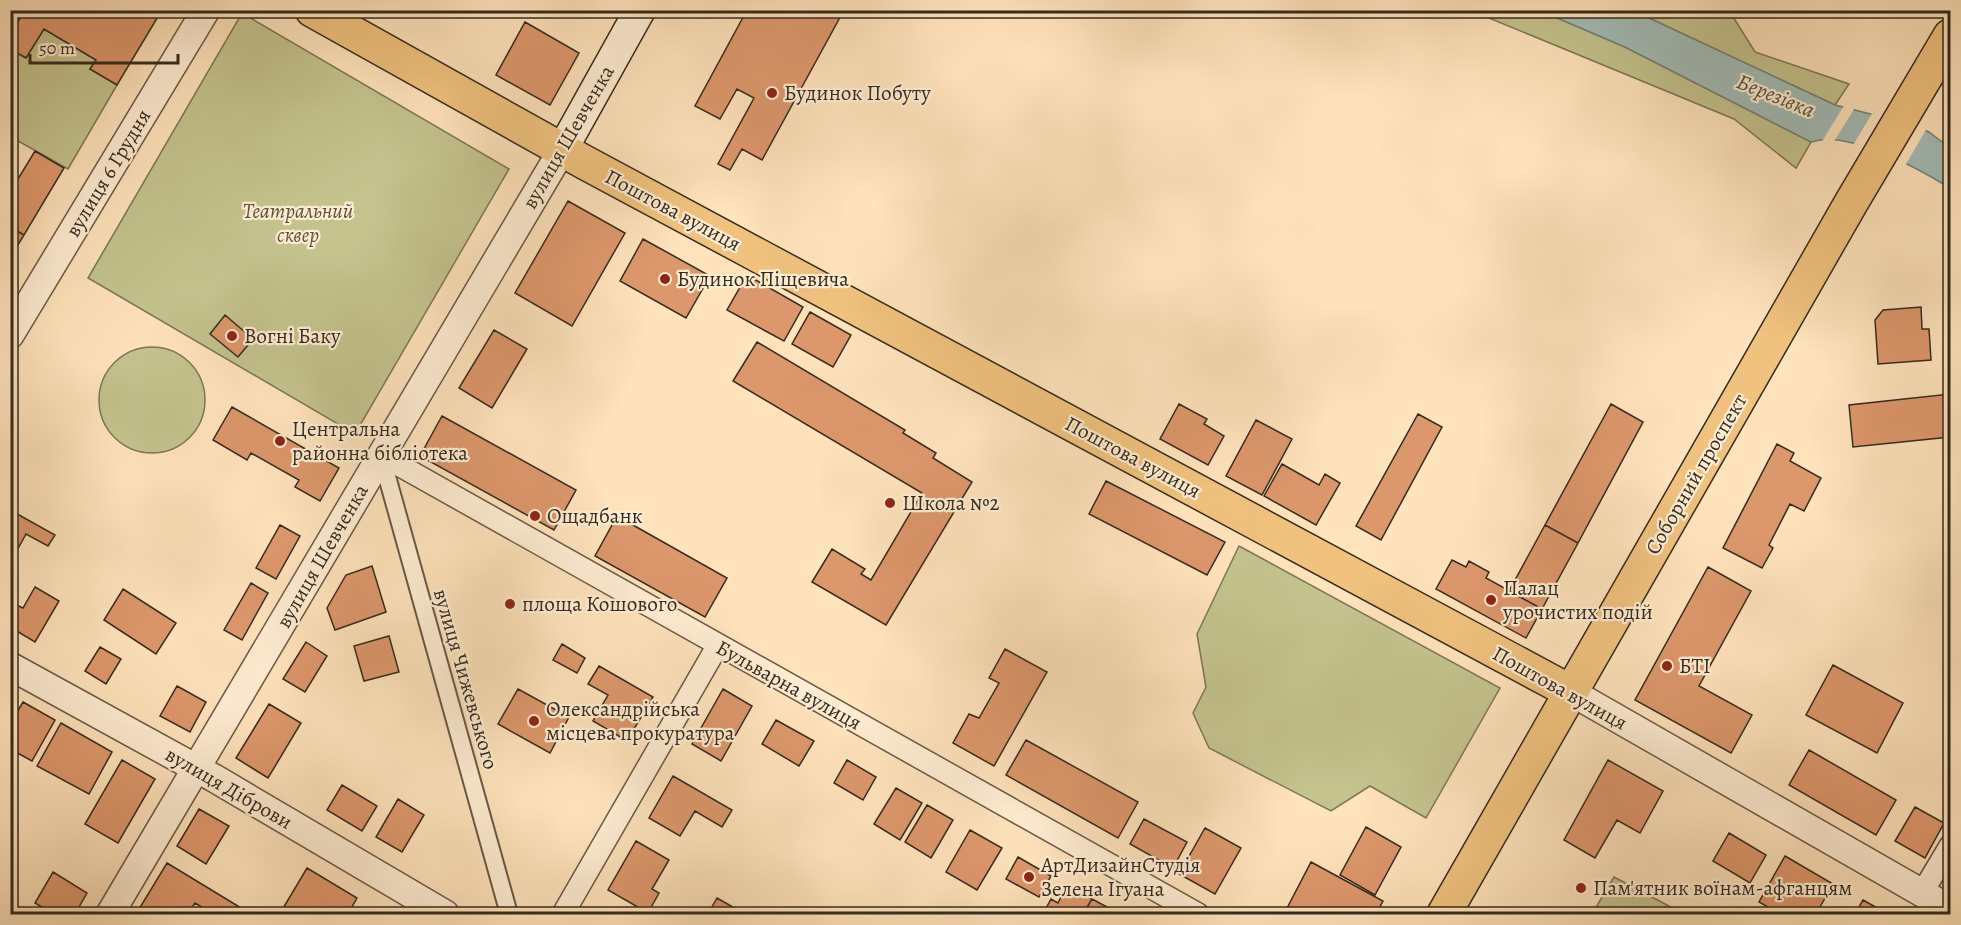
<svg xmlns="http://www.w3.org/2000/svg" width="1961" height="925" viewBox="0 0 1961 925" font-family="Alegreya,serif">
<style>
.green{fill:#c4c38e;stroke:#7c7656;stroke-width:1.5}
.water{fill:#a2bdb8;stroke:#76827a;stroke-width:1.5}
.pier{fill:#ffe3bc}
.building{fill:#dd976c;stroke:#342a1e;stroke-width:1.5}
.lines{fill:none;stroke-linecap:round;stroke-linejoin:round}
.pedestrian-casing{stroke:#675846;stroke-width:20}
.minor-casing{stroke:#675846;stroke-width:24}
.tertiary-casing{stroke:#675846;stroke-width:30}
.secondary-casing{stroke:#342a1e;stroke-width:33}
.primary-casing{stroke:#342a1e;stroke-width:36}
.trunk-casing{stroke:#342a1e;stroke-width:36}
.pedestrian{stroke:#ffedd3;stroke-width:16}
.minor{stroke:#ffedd3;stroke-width:21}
.tertiary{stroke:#ffedd3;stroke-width:27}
.secondary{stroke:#ffedd3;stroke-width:30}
.primary{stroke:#f0c27e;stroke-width:33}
.trunk{stroke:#f0c27e;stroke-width:33}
.poi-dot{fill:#8f2418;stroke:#ffedd3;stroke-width:2}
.labels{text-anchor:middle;stroke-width:4.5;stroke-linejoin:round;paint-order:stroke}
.poi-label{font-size:21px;fill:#342a1e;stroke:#ffedd3;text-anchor:start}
.street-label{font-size:21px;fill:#342a1e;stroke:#ffedd3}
.park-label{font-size:21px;font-style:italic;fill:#58503a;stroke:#ffedd3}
.water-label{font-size:22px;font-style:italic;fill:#504f44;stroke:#ffedd3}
</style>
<rect width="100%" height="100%" fill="#ffe3bc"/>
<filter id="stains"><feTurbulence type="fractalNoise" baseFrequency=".00333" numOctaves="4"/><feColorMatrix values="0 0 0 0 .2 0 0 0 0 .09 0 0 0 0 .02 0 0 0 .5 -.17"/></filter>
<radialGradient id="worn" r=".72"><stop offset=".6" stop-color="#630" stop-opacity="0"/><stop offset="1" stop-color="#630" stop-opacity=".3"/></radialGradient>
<path class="green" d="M1472 11H1541L1625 47 1811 142 1796 168 1734 119Z
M1634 11H1726L1732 15 1755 52 1849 84 1835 105Z
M242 13 509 169 355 434 88 278Z
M44 29 96 60 90 69 117 85 68 169 11 137V49L26 58Z
M99 400a53 53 0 1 1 106 0a53 53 0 1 1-106 0Z
M1239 546 1500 688 1426 818 1370 786 1331 811 1209 748 1193 713 1206 687 1197 634Z
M1614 877 1684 914H1592Z"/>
<path class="water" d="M1541 11H1634L1835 105 1910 124 1929 132 1950 148V188C1919 169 1848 129 1811 142L1625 47Z"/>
<path class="pier" d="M1845 104 1856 106 1833 143H1821Z
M1874 110 1911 121 1927 128 1905 166 1894 160 1852 147Z"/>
<path class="building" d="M25 10H162L117 85 90 69 96 60 44 29 26 58 10 49V35Z
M747 10H844L762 160 742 149 730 170 718 164 754 98 737 89 720 119 695 106Z
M525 22 579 53 550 105 496 75Z
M35 151 64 168 24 235 10 227V192Z
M568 201 625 233 572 326 515 293Z
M10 227 24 235 10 258Z
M643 239 710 276 686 318 620 281Z
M747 275 803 307 784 341 727 310Z
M1921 307 1922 329H1929L1931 360 1878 364 1875 320 1883 310Z
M810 312 851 335 833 367 792 344Z
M225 315 253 339 238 357 210 334Z
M494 330 527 349 492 408 459 388Z
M757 342 905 430 903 433 936 453 933 458 972 482 886 625 812 582 832 549 865 569 861 574 871 580 922 493 733 381Z
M1950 394V437L1853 447 1849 405Z
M1179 404 1207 419 1204 424 1224 436 1208 465 1160 439Z
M1611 404 1643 422 1578 543 1545 525Z
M232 407 339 468 320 501 295 487 299 480 251 453 247 460 213 440Z
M1418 414 1442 427 1381 540 1356 526Z
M442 416 576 490 554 530 420 456Z
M1256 420 1292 439 1262 495 1226 476Z
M1777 444 1794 453 1790 461 1821 478 1804 511 1790 504 1769 545 1773 548 1762 568 1723 548Z
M1282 464 1319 485 1325 474 1340 483 1316 525 1264 496Z
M1106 481 1225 542 1207 575 1089 514Z
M10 510 55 535 48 546 26 534 15 554 10 552Z
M617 516 727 578 705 617 595 556Z
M280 525 300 536 276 579 256 568Z
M1545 525 1578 543 1542 609 1509 591Z
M1452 560 1466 567 1469 561 1489 572 1486 578 1542 609 1526 638 1436 589Z
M372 566 386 612 335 630 327 608 346 575Z
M1708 567 1751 591 1699 686 1752 715 1731 753 1635 700Z
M251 583 268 593 242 640 224 630Z
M35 587 59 601 35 642 10 627V602L23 608Z
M123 589 176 623 156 654 104 620Z
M389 636 399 672 364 681 354 646Z
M306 642 327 656 305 692 283 679Z
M562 644 585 658 577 673 553 660Z
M100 647 121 659 106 684 85 671Z
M1005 649 1047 672 994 766 953 743 969 714 979 718 999 683 989 678Z
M1833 665 1903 703 1877 753 1806 715Z
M599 666 653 697 627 741 593 721 608 695 588 684Z
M177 686 206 702 190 732 160 716Z
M518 689 569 717 550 753 498 724Z
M723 689 752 706 721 761 692 744Z
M23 702 55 720 32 761 10 749V724Z
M269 704 301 723 268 778 236 758Z
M776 720 814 741 799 766 762 744Z
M61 723 112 752 89 794 37 766Z
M1026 740 1138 802 1118 838 1006 775Z
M1809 750 1896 800 1876 835 1789 785Z
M122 760 155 779 118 843 85 824Z
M847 760 876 777 863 800 834 783Z
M1608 760 1663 791 1640 833 1617 820 1595 858 1564 840Z
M673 776 732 810 722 827 695 811 680 836 649 818Z
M342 785 377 806 362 831 327 810Z
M896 788 922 803 900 840 874 824Z
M398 799 424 815 402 852 376 837Z
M927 805 953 820 931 858 905 842Z
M1915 807 1944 823 1925 858 1895 841Z
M199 809 229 826 206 864 177 846Z
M1144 819 1187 842 1173 868 1130 844Z
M1366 827 1401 847 1375 895 1340 875Z
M1205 828 1241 848 1215 894 1179 874Z
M970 830 1002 848 977 890 946 872Z
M1729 833 1766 855 1750 883 1713 861Z
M636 841 669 860 652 889 659 893 648 913 608 890Z
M1785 856 1833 884 1816 914H1780L1759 902Z
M1018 857 1051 876 1039 897 1006 879Z
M1311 862 1383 901 1376 914H1284Z
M167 863 251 914H213L195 903 188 914H136Z
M307 868 357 898 348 914H289L282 910Z
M53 872 87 893 75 914H53L35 903Z
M1067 885 1092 899 1083 914H1043L1051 899 1058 903Z
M717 898 745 914H708Z
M1092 899 1120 914H1083Z
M1863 900 1888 914H1855Z"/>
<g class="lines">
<defs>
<path id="pedestrian" d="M381 455 509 914"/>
<path id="minor" d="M381 455 1198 914
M1922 893 1950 846
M563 914 718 645"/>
<path id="tertiary" d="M10 335 206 10
M10 666 214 778 445 914
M1571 692 1950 909
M110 914 562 150"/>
<path id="secondary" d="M562 150 640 10"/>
<path id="primary" d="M1444 914 1571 692"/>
<path id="trunk" d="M312 10 584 162 1571 692 1851 203 1950 36"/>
</defs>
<use href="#pedestrian" class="pedestrian-casing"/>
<use href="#minor" class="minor-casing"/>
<use href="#tertiary" class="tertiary-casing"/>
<use href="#secondary" class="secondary-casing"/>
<use href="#primary" class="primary-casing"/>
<use href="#trunk" class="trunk-casing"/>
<use href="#pedestrian" class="pedestrian"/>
<use href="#minor" class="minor"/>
<use href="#tertiary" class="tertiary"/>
<use href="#secondary" class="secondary"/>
<use href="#primary" class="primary"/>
<use href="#trunk" class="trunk"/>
</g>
<g class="poi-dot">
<circle cx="772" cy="93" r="6"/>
<circle cx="665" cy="279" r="6"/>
<circle cx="232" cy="336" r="6"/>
<circle cx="280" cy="441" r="6"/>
<circle cx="890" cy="503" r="6"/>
<circle cx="535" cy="516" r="6"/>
<circle cx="1491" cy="600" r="6"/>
<circle cx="510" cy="604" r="6"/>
<circle cx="1667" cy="666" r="6"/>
<circle cx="534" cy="721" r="6"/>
<circle cx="1029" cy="877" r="6"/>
<circle cx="1581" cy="888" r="6"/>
</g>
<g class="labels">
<g class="poi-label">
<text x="784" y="100">Будинок Побуту</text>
<text x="677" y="286">Будинок Піщевича</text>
<text x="244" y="343">Вогні Баку</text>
<text x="292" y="436">Центральна<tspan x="292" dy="24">районна бібліотека</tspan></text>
<text x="902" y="510">Школа №2</text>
<text x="547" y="523">Ощадбанк</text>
<text x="1503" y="595">Палац<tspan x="1503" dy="24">урочистих подій</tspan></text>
<text x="522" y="611">площа Кошового</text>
<text x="1679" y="673">БТІ</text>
<text x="546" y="716">Олександрійська<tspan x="546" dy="24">місцева прокуратура</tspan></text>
<text x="1041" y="872">АртДизайнСтудія<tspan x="1041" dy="24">Зелена Ігуана</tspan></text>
<text x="1593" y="895">Пам'ятник воїнам-афганцям</text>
</g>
<g class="street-label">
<text transform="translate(568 137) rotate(-60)" y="7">вулиця Шевченка</text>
<text transform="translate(108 173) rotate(-59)" y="7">вулиця 6 Грудня</text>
<text transform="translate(673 210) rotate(28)" y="7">Поштова вулиця</text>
<text transform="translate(1133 457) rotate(28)" y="7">Поштова вулиця</text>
<text transform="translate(1696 474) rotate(-60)" y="7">Соборний проспект</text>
<text transform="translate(322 556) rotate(-60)" y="7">вулиця Шевченка</text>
<text transform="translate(466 679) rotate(74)" y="7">вулиця Чижевського</text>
<text transform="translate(789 685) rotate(29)" y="7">Бульварна вулиця</text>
<text transform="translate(1560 688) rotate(29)" y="7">Поштова вулиця</text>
<text transform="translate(229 788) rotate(30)" y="7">вулиця Діброви</text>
</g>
<g class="park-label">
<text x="298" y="218">Театральний<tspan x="298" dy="24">сквер</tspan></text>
</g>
<g class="water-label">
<text transform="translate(1776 95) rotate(22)" y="8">Березівка</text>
</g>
</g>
<rect width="1961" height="925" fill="none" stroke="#ffe3bc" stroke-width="36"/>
<rect x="12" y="12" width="1937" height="901" fill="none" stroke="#342a1e" stroke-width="3"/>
<rect x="18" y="18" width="1925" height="889" fill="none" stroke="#342a1e" stroke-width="1.5"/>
<path d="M30 54v9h148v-9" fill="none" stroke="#342a1e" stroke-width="3"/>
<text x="39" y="54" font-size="18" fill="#342a1e" stroke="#ffedd3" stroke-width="4.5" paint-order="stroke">50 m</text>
<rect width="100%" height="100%" filter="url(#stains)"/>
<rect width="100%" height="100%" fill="url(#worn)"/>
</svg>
